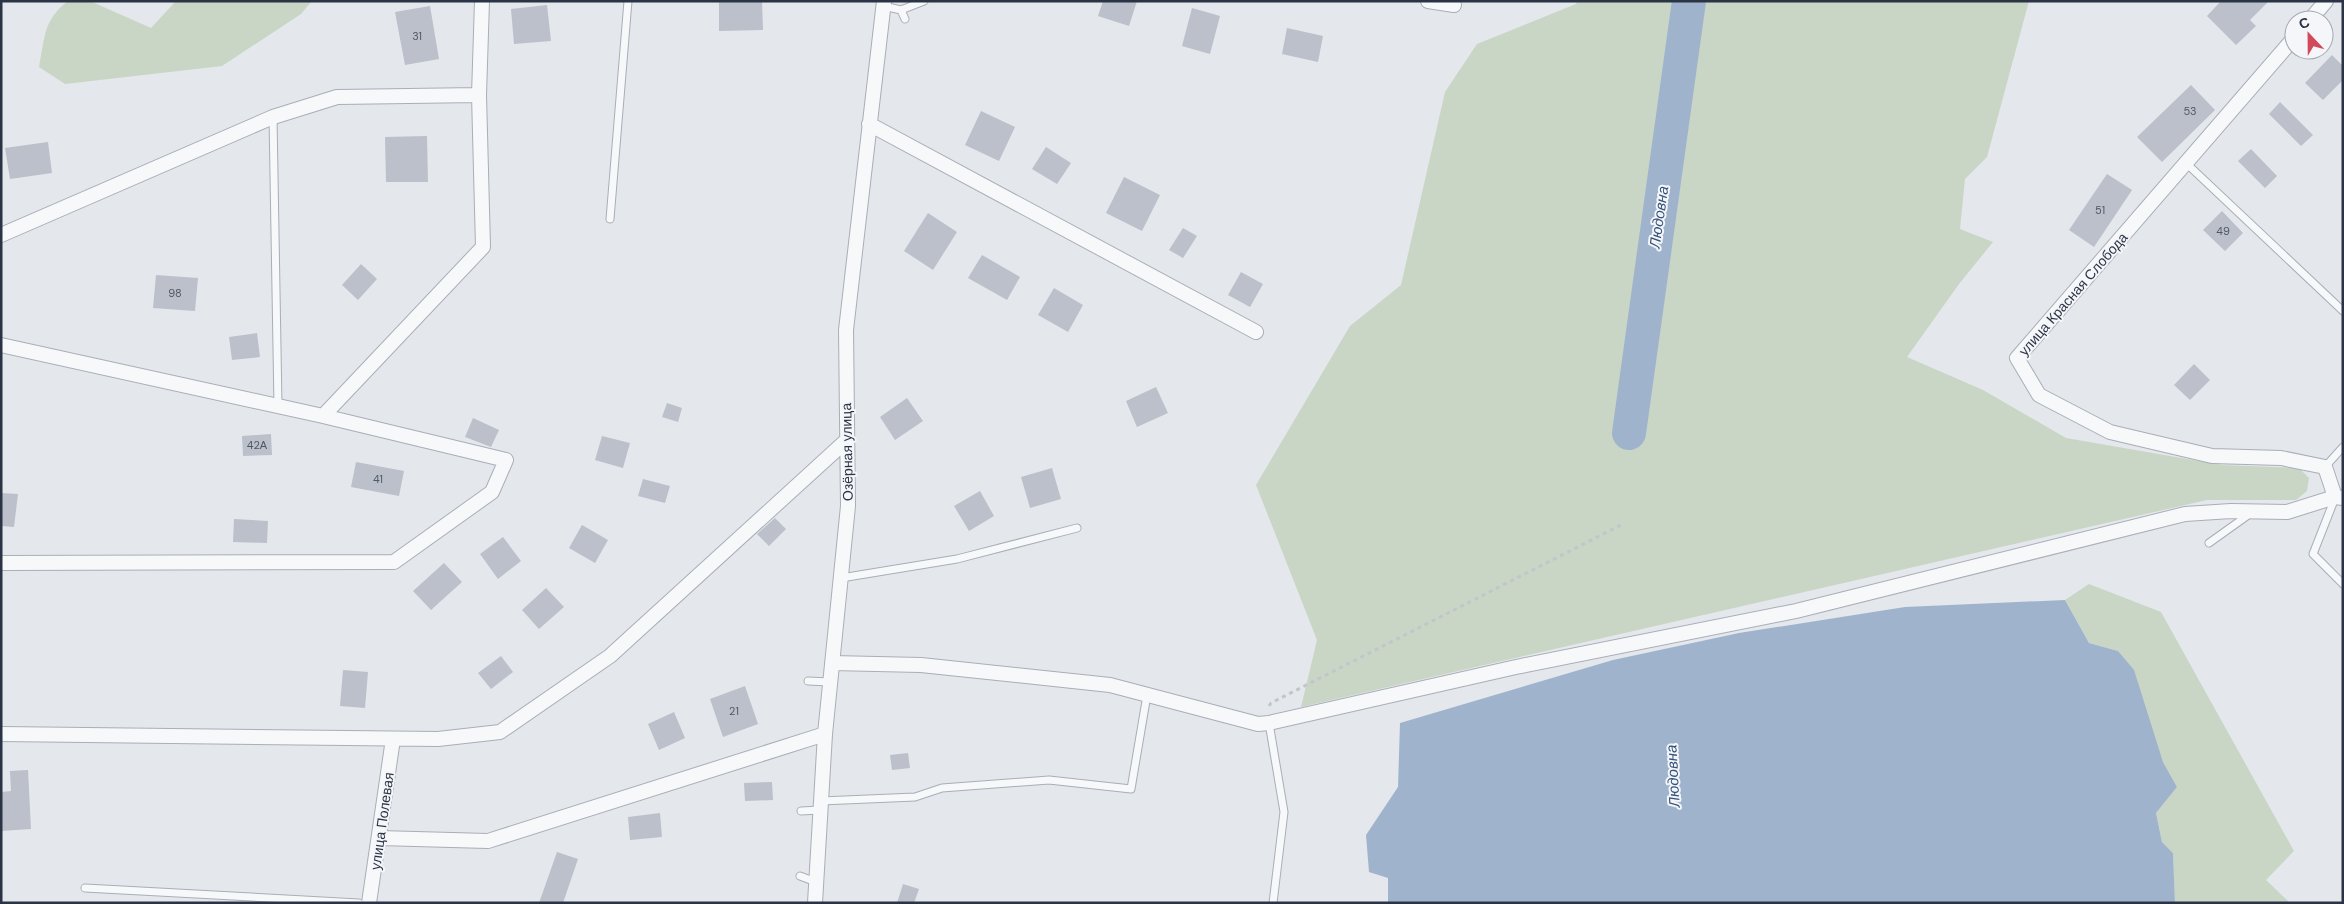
<svg xmlns="http://www.w3.org/2000/svg" width="2344" height="904" viewBox="0 0 2344 904" font-family="'DM Sans',sans-serif">
<style>
.green{fill:#c9d6c5}
.water{fill:#9fb4cc}
.lines{fill:none;stroke-linecap:round;stroke-linejoin:round}
.river{stroke:#9fb4cc;stroke-width:34}
.building{fill:#bbc0ca}
.lane-casing{stroke:#a9aeb7;stroke-width:9}
.street-casing{stroke:#a9aeb7;stroke-width:16}
.path{stroke:#c2c5cb;stroke-width:3;stroke-dasharray:4 4;stroke-linecap:butt}
.lane{stroke:#f7f8fa;stroke-width:7}
.street{stroke:#f7f8fa;stroke-width:14}
.labels{text-anchor:middle;stroke-width:4;stroke-linejoin:round;paint-order:stroke}
.number-label{font-size:11px;fill:#4f5766}
.street-label{font-size:14px;fill:#2b3445;stroke:#f4f6f9}
.water-label{font-size:15px;font-style:italic;fill:#34527a;stroke:#f4f6f9}
</style>
<rect width="100%" height="100%" fill="#e4e7ec"/>
<path class="green" d="M68 1H90L151 28 176 1H312L301 14 222 66 65 84 39 67C45 38 43 20 68 1Z
M1577 1H2029L1987 157 1965 179 1960 229 1993 242 1959 284 1907 357 1983 390 2066 438 2222 465 2299 468 2309 478 2307 491 2296 500H2207L1301 707 1317 640 1256 485 1350 326 1401 285 1445 92 1477 44 1576 4Z
M2089 584 2161 612 2294 851 2266 880 2290 903H2175L2173 853 2162 842 2156 813 2177 787 2163 762 2118 651 2089 643 2065 600Z"/>
<path class="water" d="M2065 600 2089 643 2118 651 2134 670 2163 762 2177 787 2156 813 2162 842 2173 853 2175 903H1388V878L1369 872 1366 835 1398 787 1400 723 1613 660 1739 633 1905 607Z"/>
<g class="lines">
<path class="river" d="M1629 433 1689 1"/>
</g>
<path class="building" d="M719 1H762L763 30 719 31Z
M1103 1H1137L1129 26 1098 16Z
M2221 1H2269L2250 20 2256 26 2236 45 2207 16Z
M547 5 551 41 514 44 511 9Z
M430 6 439 59 405 65 395 12Z
M1192 8 1220 16 1210 54 1182 46Z
M1287 28 1323 36 1318 62 1282 54Z
M2332 55 2343 66V80L2323 100 2305 83Z
M2191 85 2215 110 2162 162 2137 137Z
M2280 102 2313 135 2301 146 2269 114Z
M981 111 1015 127 999 161 965 145Z
M427 136 428 182H386L385 137Z
M48 142 52 173 10 179 5 148Z
M1046 147 1071 163 1057 184 1032 169Z
M2251 149 2277 176 2265 188 2238 161Z
M2107 174 2132 190 2094 247 2069 230Z
M1124 177 1160 195 1142 231 1106 213Z
M2222 211 2243 233 2225 251 2203 230Z
M928 213 957 232 933 270 904 251Z
M1183 228 1197 236 1183 258 1169 250Z
M982 255 1020 277 1007 300 968 278Z
M361 264 377 279 358 300 342 285Z
M1241 272 1263 284 1250 307 1228 295Z
M156 275 198 278 195 311 153 308Z
M1054 288 1083 305 1068 332 1038 315Z
M257 333 260 357 232 360 229 337Z
M2194 364 2210 380 2190 400 2174 385Z
M1156 387 1168 413 1137 427 1126 401Z
M907 398 923 421 895 440 880 417Z
M667 403 682 408 678 422 662 417Z
M473 418 499 430 491 447 465 437Z
M271 434 272 455 243 456 242 436Z
M602 436 630 443 623 468 595 460Z
M356 462 404 471 399 496 351 487Z
M1052 468 1061 499 1030 508 1021 477Z
M643 479 670 486 665 503 638 496Z
M980 491 994 516 969 531 954 506Z
M1 493 18 494 14 527 1 526Z
M775 518 786 529 769 546 757 534Z
M234 519 268 521 267 543 233 542Z
M582 525 608 540 595 563 569 548Z
M503 537 521 561 498 579 480 554Z
M444 563 462 582 431 610 413 591Z
M546 588 564 607 539 629 522 610Z
M501 656 513 672 491 689 478 673Z
M343 670 368 672 365 708 340 706Z
M745 686 758 724 723 737 710 699Z
M674 712 685 738 659 750 648 724Z
M908 753 910 768 892 770 890 755Z
M28 770 31 829 1 831V792L11 791 10 771Z
M772 782 773 800 745 801 744 783Z
M660 813 662 837 630 840 628 817Z
M557 852 578 859 563 903H539Z
M903 884 919 889 914 903H897Z"/>
<g class="lines">
<defs>
<path id="lane" d="M883 6 901 10 924 1
M901 10 905 19
M273 117 278 406
M2186 163 2343 311
M610 219 628 1
M2325 467 2343 447
M2335 498 2313 554 2343 584
M2209 543 2251 513
M841 578 957 559 1077 528
M808 681 830 682
M1269 723 1284 812 1273 903
M821 801 915 797 942 788 1049 780 1131 789 1147 695
M801 811 820 810
M800 876 816 882
M85 888 359 903"/>
<path id="street" d="M1428 1 1454 5
M2310 20 2326 1
M2294 38 2017 358 2039 395 2110 432 2212 456 2281 458 2325 467 2335 497
M869 124 1256 332
M1 235 273 117 337 97 479 95 482 1
M1 345 323 416 483 247 479 95
M1 563 394 562 492 492 506 460 323 416
M832 663 921 665 1110 685 1258 724 1269 723 1516 667 1796 611 2185 514 2231 511 2287 512 2335 497 2343 498
M1 734 438 739 500 732 610 656 847 440
M379 838 488 841 825 734
M369 903 393 739
M815 903 825 734 848 506 846 330 884 1"/>
</defs>
<use href="#lane" class="lane-casing"/>
<use href="#street" class="street-casing"/>
<path class="path" d="M1269 706 1271 703 1621 525"/>
<use href="#lane" class="lane"/>
<use href="#street" class="street"/>
</g>
<g class="labels">
<g class="number-label">
<text x="417" y="40">31</text>
<text x="2190" y="115">53</text>
<text x="2100" y="214">51</text>
<text x="2223" y="235">49</text>
<text x="175" y="297">98</text>
<text x="257" y="449">42А</text>
<text x="378" y="483">41</text>
<text x="734" y="715">21</text>
</g>
<g class="street-label">
<text transform="translate(2073 294) rotate(-49)" y="5">улица Красная Слобода</text>
<text transform="translate(847 452) rotate(-91)" y="5">Озёрная улица</text>
<text transform="translate(382 821) rotate(-82)" y="5">улица Полевая</text>
</g>
<g class="water-label">
<text transform="translate(1659 217) rotate(-82)" y="5">Людовна</text>
<text transform="translate(1673 776) rotate(-93)" y="5">Людовна</text>
</g>
</g>
<rect width="2344" height="904" fill="none" stroke="#2b3445" stroke-width="5"/>
<g transform="translate(2309 35) rotate(338)"><circle r="24" fill="#f4f6f9" stroke="#a4a8b1"/>
<path d="M0-4L9 19L0 12L-9 19Z" fill="#d1495b"/>
<text y="-8" font-size="14" font-weight="bold" text-anchor="middle" fill="#2b3445">С</text>
</g>
</svg>
